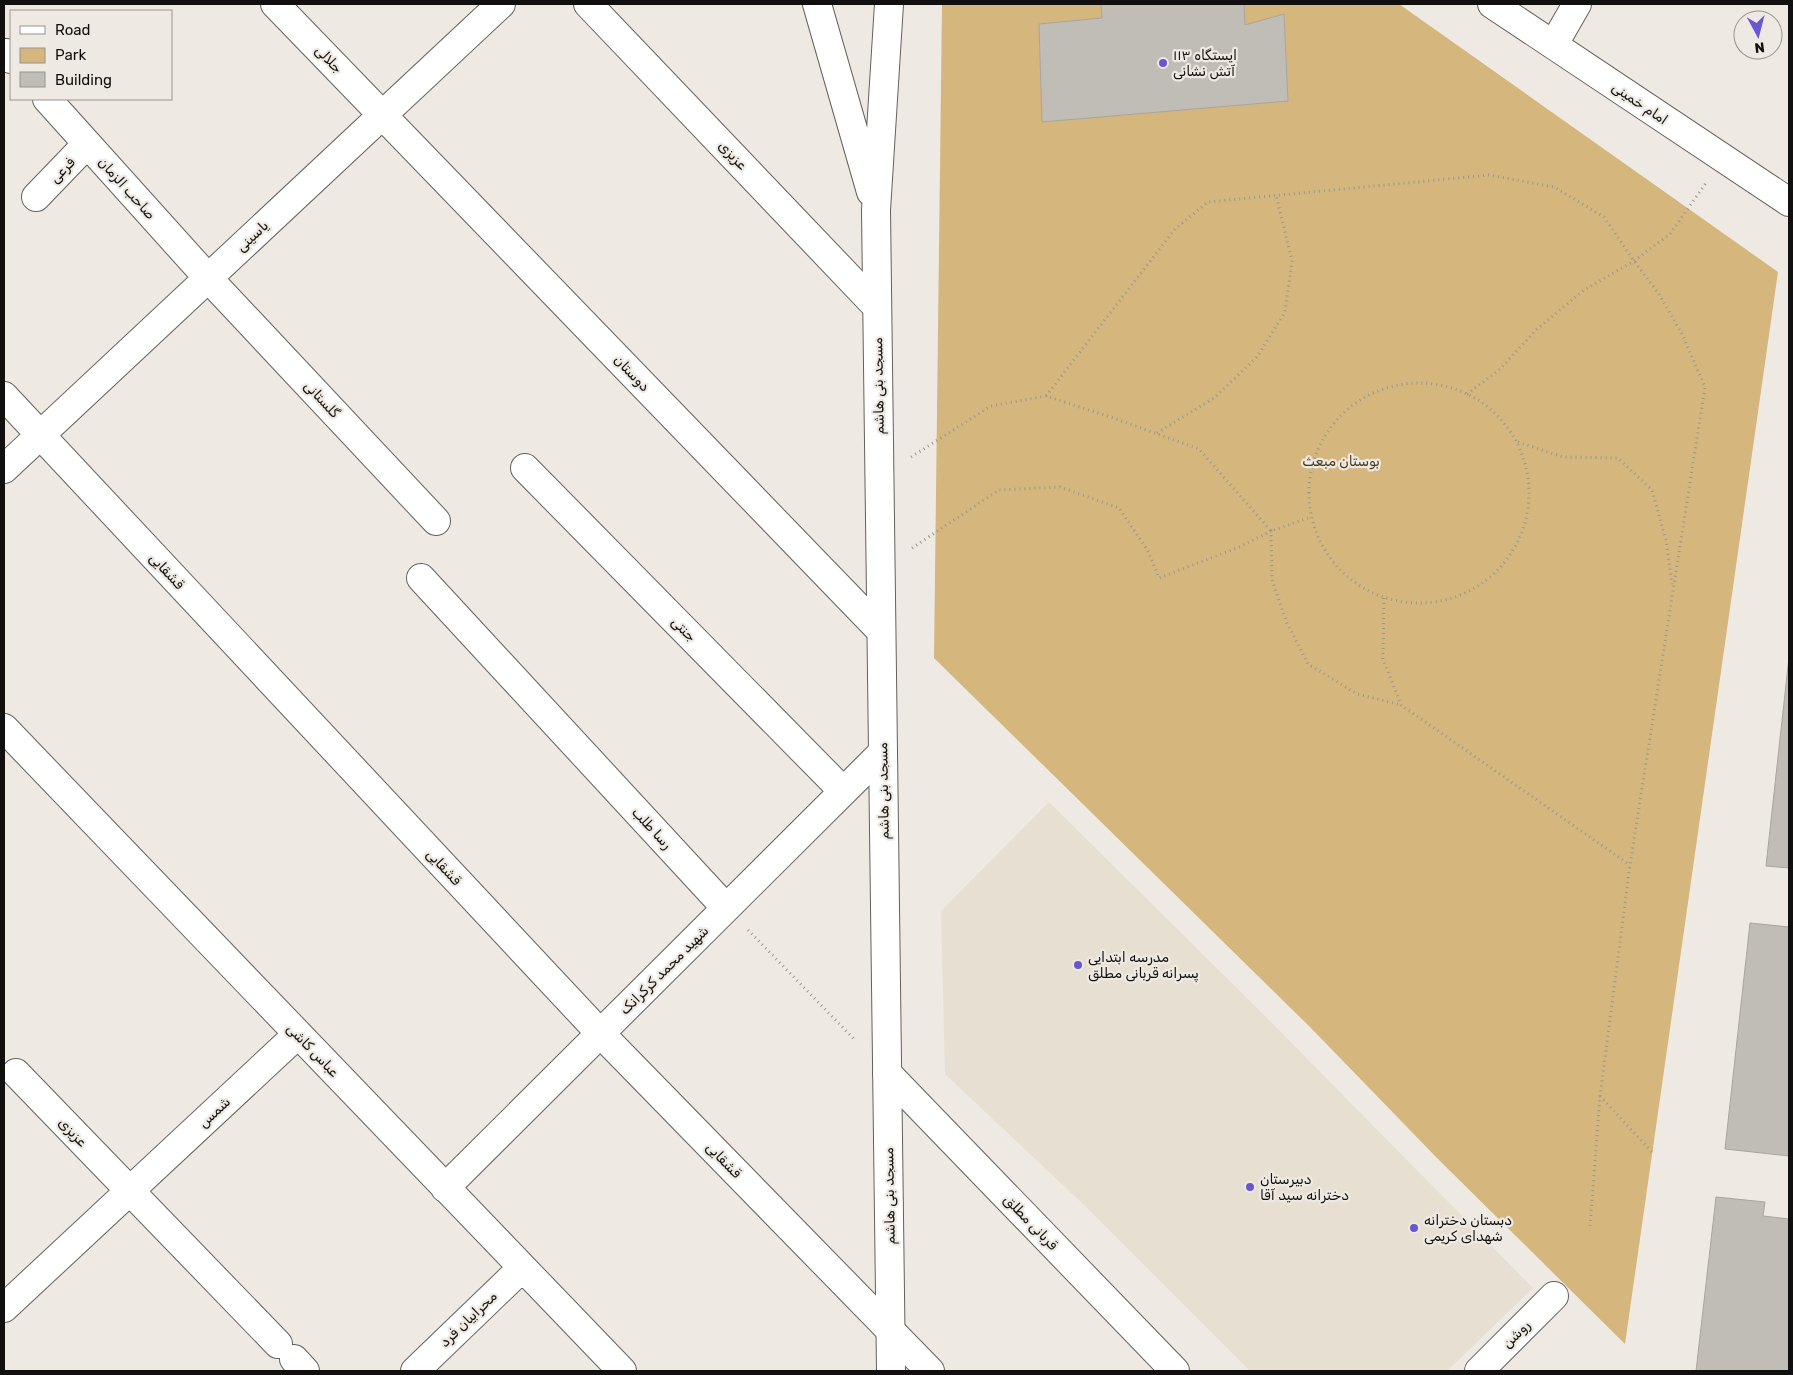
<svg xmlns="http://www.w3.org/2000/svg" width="1793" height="1375" viewBox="0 0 1793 1375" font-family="Rubik,Vazirmatn,sans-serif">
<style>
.built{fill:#e7dfd1}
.green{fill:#d5b67c}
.building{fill:#c0bdb6;stroke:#a9a59e}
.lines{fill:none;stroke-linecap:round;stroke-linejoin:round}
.minor-casing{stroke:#64615b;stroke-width:30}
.major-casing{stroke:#64615b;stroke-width:30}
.path{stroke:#999691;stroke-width:3;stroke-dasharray:1 4;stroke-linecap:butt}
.minor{stroke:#fff;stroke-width:28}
.major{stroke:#fff;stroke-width:28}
.poi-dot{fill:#6956d0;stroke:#eeeae3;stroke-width:2}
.labels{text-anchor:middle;stroke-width:4.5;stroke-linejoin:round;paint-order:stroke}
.poi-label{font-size:14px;fill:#11100e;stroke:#eeeae3;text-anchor:start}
.street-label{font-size:14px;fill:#11100e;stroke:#eeeae3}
.park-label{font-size:14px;fill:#493817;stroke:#eeeae3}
</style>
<rect width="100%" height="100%" fill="#eeeae3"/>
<path class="built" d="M1049 802 1268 1019 1533 1288 1447 1371H1250L1085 1206 945 1074 941 911Z"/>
<path class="green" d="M942 4H1399L1778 272 1625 1344 1437 1158 1309 1026 934 658Z"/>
<path class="building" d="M1101 4H1244L1245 25 1284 14 1288 101 1042 122 1039 24 1102 18Z
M1789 657V868L1766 866Z
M1750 923 1789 927V1156L1725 1149Z
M1716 1197 1765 1202 1763 1216 1789 1219V1371H1696Z"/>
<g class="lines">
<defs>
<path id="minor" d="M275 4 881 631
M588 4 877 307
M1492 4 1789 202
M1554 44 1577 4
M6 53 11 59
M47 99 208 278 436 521
M36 197 87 144
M4 396 600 1033 930 1371
M525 468 843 791
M4 469 501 4
M421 578 726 908
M4 728 622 1371
M16 1073 278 1344
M887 1073 1175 1371
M445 1188 883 752
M4 1308 298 1034
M294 1359 305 1371
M415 1371 522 1268
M1479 1371 1554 1296"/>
<path id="major" d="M817 4 871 192
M889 4 876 210 891 1371"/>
</defs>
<use href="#minor" class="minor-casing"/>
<use href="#major" class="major-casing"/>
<path class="path" d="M1309 493a110 110 0 1 1 220 0a110 110 0 1 1-220 0Z
M1467 394 1499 370 1537 329 1584 290 1634 261 1670 234 1706 183
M1046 396 1175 229 1208 202 1489 175 1554 187 1604 217 1634 261 1659 294 1682 334 1705 387 1630 865 1600 1096 1590 1227
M1157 433 1214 398 1257 357 1285 312 1292 261 1276 195
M1518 442 1563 457 1618 458 1652 490 1666 540 1672 584
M911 457 991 406 1046 396 1116 419 1199 449 1271 531 1311 517
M912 548 999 490 1060 487 1119 508 1148 551 1159 578 1237 548 1271 531 1272 580 1287 623 1308 664 1357 694 1401 705
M1384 598 1383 659 1401 705 1630 865
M748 930 854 1039
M1600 1096 1652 1152"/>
<use href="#minor" class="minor"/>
<use href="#major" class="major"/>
</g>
<g class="poi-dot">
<circle cx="1163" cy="63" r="5"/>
<circle cx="1078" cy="965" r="5"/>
<circle cx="1250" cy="1187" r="5"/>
<circle cx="1414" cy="1228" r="5"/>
</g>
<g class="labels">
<g class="poi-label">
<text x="1173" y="60">ایستگاه ۱۱۳<tspan x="1173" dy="16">آتش نشانی</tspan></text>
<text x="1088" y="962">مدرسه ابتدایی<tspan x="1088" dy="16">پسرانه قربانی مطلق</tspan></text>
<text x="1260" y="1184">دبیرستان<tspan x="1260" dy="16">دخترانه سید آقا</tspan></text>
<text x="1424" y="1225">دبستان دخترانه<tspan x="1424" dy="16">شهدای کریمی</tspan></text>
</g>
<g class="street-label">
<text transform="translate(329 59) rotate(46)" y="5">جلالی</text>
<text transform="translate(1640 103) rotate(34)" y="5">امام خمینی</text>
<text transform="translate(733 155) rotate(46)" y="5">عزیزی</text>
<text transform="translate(62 170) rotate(-46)" y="5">فرعی</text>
<text transform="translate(127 188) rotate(48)" y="5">صاحب الزمان</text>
<text transform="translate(252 236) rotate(-43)" y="5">یاسینی</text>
<text transform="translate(632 373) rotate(46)" y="5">دوستان</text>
<text transform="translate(878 386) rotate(-91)" y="5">مسجد بنی هاشم</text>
<text transform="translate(322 399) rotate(47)" y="5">گلستانی</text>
<text transform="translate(167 571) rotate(47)" y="5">قشقایی</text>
<text transform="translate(684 629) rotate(45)" y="5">جنتی</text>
<text transform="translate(883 791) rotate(-91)" y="5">مسجد بنی هاشم</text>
<text transform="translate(652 828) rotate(47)" y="5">رسا طلب</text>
<text transform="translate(444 867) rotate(47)" y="5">قشقایی</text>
<text transform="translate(664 970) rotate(-45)" y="5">شهید محمد کرکرانک</text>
<text transform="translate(313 1050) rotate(46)" y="5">عباس کاشی</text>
<text transform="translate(214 1112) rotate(-43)" y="5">شمس</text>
<text transform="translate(73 1132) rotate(46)" y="5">عزیزی</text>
<text transform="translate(724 1160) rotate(46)" y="5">قشقایی</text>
<text transform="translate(889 1196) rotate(-91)" y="5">مسجد بنی هاشم</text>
<text transform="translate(1031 1222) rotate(46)" y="5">قربانی مطلق</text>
<text transform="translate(468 1319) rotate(-44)" y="5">محرابیان فرد</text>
<text transform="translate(1516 1334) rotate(-45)" y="5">روشن</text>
</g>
<g class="park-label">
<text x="1341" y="466">بوستان مبعث</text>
</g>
</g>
<rect width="1793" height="1375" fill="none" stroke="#11100e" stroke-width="10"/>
<rect x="10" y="10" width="162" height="90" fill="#eeeae3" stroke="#96938e"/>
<rect x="20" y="26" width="25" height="8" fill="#ffffff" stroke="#96938e"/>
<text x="55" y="35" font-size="15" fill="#11100e">Road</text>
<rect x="20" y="48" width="25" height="15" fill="#d5b67c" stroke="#96938e"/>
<text x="55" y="60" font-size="15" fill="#11100e">Park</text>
<rect x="20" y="72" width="25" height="15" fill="#c0bdb6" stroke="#96938e"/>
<text x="55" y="85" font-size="15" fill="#11100e">Building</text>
<g transform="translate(1758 35) rotate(173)"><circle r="24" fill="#eeeae3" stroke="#96938e"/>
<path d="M0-4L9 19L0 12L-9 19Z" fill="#6956d0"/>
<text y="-8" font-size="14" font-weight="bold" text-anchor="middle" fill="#11100e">N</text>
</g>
</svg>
